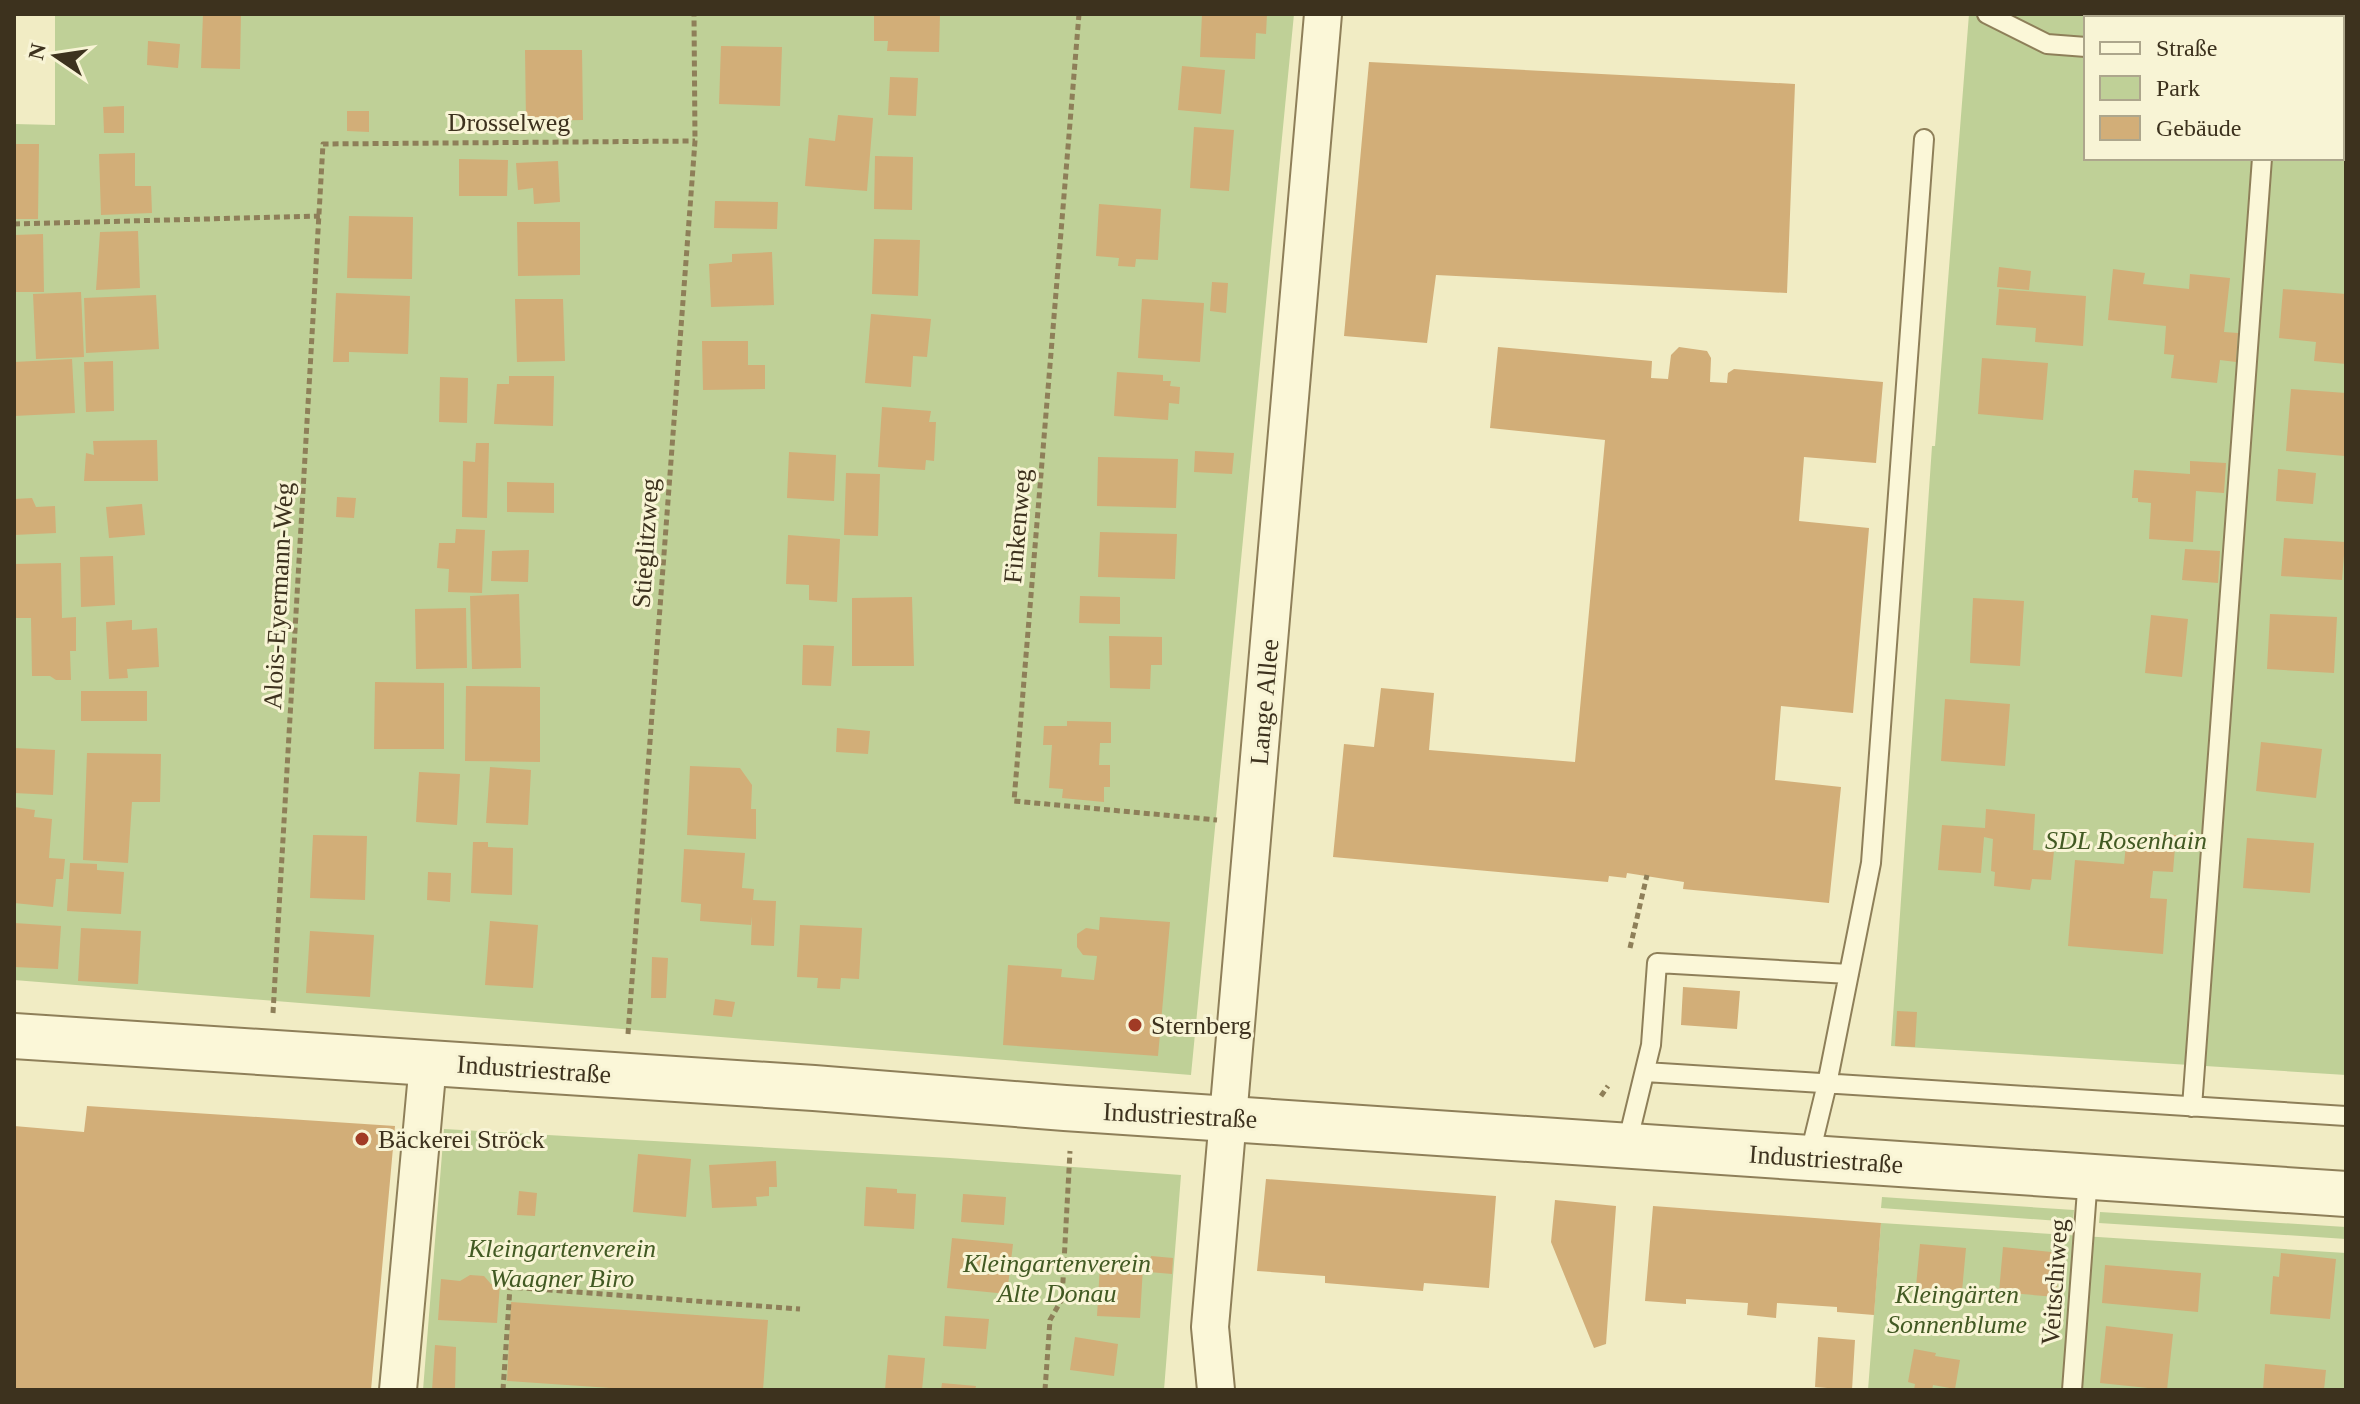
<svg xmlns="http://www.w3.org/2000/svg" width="2360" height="1404" viewBox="0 0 2360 1404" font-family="Georgia,serif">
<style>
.green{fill:#bfd097;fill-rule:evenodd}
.building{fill:#d2ae78}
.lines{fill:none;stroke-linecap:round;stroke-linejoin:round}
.service-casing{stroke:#8e7f59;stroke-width:22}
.minor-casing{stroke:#8e7f59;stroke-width:40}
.tertiary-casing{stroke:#8e7f59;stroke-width:48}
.path{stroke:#8e7f59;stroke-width:5;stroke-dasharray:6 4;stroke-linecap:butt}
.service{stroke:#fbf7d8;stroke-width:18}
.minor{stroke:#fbf7d8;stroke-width:36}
.tertiary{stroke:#fbf7d8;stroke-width:44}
.poi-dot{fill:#a13b25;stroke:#f8f4d5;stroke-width:3}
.labels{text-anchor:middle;stroke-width:6;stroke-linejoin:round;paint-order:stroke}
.street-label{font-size:26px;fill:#3d321e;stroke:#f8f4d5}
.park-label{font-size:26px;font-style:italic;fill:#425a23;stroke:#f8f4d5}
.poi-label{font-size:26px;fill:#3d321e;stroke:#f8f4d5;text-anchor:start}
</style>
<rect width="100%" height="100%" fill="#f1ecc4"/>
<path class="green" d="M55 14H1294L1191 1075 14 980V124L55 125Z
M1969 14H2346V1075L1891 1046 1932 446H1935ZM2086 18H2342V158H2086Z
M444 1129 950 1158 1181 1175 1164 1390H423Z
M1882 1197 2074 1210 2073 1222 1881 1208Z
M2100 1212 2346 1227V1239L2099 1223Z
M1881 1223 2346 1253V1390H1868Z"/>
<path class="building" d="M203 14H241L240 69 201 68Z
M874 14H940L939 52 887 51 888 41H874Z
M1202 14H1267L1266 34 1256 33 1255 59 1200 57Z
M2103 14H2151L2159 15V18H2102Z
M2269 14H2336V18H2269Z
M148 41 180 44 178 68 147 65Z
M721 46 782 47 780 106 719 104Z
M525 50H582L583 120 526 121Z
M1369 62 1795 84 1787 293 1436 275 1427 343 1344 336Z
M1182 66 1225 70 1221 114 1178 110Z
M890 77 918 78 916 116 888 115Z
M124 106V133H104L103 107Z
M347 111H369V132L347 131Z
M838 115 873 118 867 191 805 186 809 138 835 141Z
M1194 127 1234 130 1229 191 1190 188Z
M14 144H39L38 219H14Z
M135 153V186H151L152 213 101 215 99 154Z
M875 156 913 157 912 210 874 209Z
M459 159 508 160 507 196H459Z
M558 161 560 202 534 204 533 188 518 190 516 163Z
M715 201 778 202 777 229 714 228Z
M1099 204 1161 209 1158 260 1136 259 1135 267 1118 266 1119 258 1096 256Z
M349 216 413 217 412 279 347 278Z
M517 222H580V275L518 276Z
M138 231 140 288 96 290 100 232Z
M43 234 44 292H14V235Z
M874 239 920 240 918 296 872 294Z
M772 252 774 305 711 307 709 264 732 262V254Z
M1999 267 2031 271 2029 290 1997 287Z
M2113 269 2145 273 2143 284 2189 289 2190 274 2230 278 2224 332 2238 333 2236 362 2220 360 2217 383 2171 378 2174 355 2164 354 2166 326 2108 320Z
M1212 282 1228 283 1226 313 1210 311Z
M1999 289 2086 296 2083 346 2035 342 2036 328 1996 325Z
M2283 289 2346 294V364L2314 361 2316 342 2279 338Z
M81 292 84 357 36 359 33 294Z
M336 293 410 296 408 354 349 352V362H333Z
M156 295 159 349 86 353 84 298Z
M515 299H563L565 361 517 362Z
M1142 299 1204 303 1200 362 1138 358Z
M871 314 931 319 927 357 913 356 911 387 865 383Z
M702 341H748V365H765V389L703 390Z
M1498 347 1652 361 1651 378 1668 379 1671 355 1679 347 1707 351 1711 358 1710 382 1727 383 1728 373 1734 369 1883 382 1876 463 1804 457 1799 521 1869 528 1853 713 1781 706 1775 780 1841 787 1829 903 1683 889 1684 882 1627 873 1626 878 1609 876 1608 882 1333 857 1344 744 1374 747 1381 688 1434 693 1429 750 1575 762 1605 440 1490 428Z
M1982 358 2048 363 2043 420 1978 414Z
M72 359 75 413 14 416V362Z
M113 361 114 411 86 412 84 362Z
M1117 372 1163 375V381H1171L1170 386 1180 387 1179 404 1169 403 1168 420 1114 416Z
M509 376H554L553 426 494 424 497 384H509Z
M440 377 468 378 467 423 439 422Z
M2291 389 2346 393 2345 456 2286 451Z
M882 407 931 411 929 422H936L934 461 926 460 925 470 878 467Z
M157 440 158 481H84L86 453 94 455 93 441Z
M476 443H489L487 518 462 517 463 461 475 462Z
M1195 451 1234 453 1232 474 1194 472Z
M789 452 836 455 834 501 787 498Z
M1098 457 1178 459 1176 508 1097 506Z
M2190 461 2226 463 2224 493 2196 491 2193 542 2149 539 2151 503 2138 502V498H2132L2134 470 2190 474Z
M2278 469 2316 473 2313 504 2276 501Z
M846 473 880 474 878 536 844 535Z
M507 482 554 483V513L507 512Z
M337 497 356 498 354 518 336 517Z
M32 498 36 507 55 506 56 533 14 535V499Z
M142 504 145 535 109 538 106 507Z
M456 529 485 530 482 593 448 592 449 569 437 568 439 543H455Z
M1100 532 1177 534 1175 579 1098 577Z
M788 535 840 539 837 602 809 600V585L786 584Z
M2284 538 2345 542 2342 580 2281 576Z
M276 546H293L291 564 275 563Z
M2185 549 2220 551 2218 583 2182 580Z
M529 550 528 582 491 581 492 551Z
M113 556 115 605 81 607 80 557Z
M61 563 62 618 76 617V651H70L71 680H56L50 676H32L31 618H14V564Z
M519 594 521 668 472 669 470 596Z
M1080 596 1120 597V624L1079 623Z
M912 597 914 666H852V598Z
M1973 598 2024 601 2020 666 1970 663Z
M466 608 467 668 416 669 415 609Z
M2270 614 2337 617 2334 673 2267 669Z
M2151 615 2188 619 2182 677 2145 673Z
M132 620V630L157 628 159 667 127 669 128 678 109 679 106 622Z
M1109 636 1162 637V665H1151L1150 689 1110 688Z
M803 645 834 646 831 686 802 685Z
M375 682 444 683V749H374Z
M466 686 540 687V762L465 761Z
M81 691H147V721H81Z
M1945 699 2010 704 2005 766 1941 761Z
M1067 721 1111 722V743H1100L1099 765H1110V787H1104V802L1062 798 1063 789 1049 788 1052 745H1043L1044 726H1067Z
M837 728 870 731 868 754 836 752Z
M2261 742 2322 749 2316 798 2256 791Z
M14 748 55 750 53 795 14 793Z
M87 753 161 754 160 802H132L128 863 83 860Z
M690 766 740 768 752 785 751 809H756V839L687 835Z
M490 767 531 770 528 825 486 823Z
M419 772 460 774 457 825 416 822Z
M14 807 35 810 34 817 52 819 49 858 65 859 63 879H56L53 907 14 903Z
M1986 809 2035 814 2033 850 2054 851 2051 880 2032 879 2030 890 1994 886 1995 872 1991 871 1993 839 1984 837 1981 873 1938 870 1942 825 1985 828Z
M2152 834 2176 835 2173 872 2153 871 2150 898 2167 899 2163 954 2068 946 2075 860 2124 864 2126 845H2151Z
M313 835 367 836 365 900 310 898Z
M2247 838 2314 843 2310 893 2243 888Z
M473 842H488V847L513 848 512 895 471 893Z
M684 849 745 853 742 888 754 889 753 900 776 901 774 946 751 945 752 916 751 925 700 921 701 904 681 902Z
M70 863 97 864V870L124 872 121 914 67 911Z
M428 872 451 873 450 902 427 900Z
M1100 917 1170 922 1158 1056 1003 1045 1008 965 1062 969 1061 977 1094 980 1097 956 1083 955 1077 947V934L1086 928 1099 930Z
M490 921 538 925 533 988 485 985Z
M14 923 61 926 58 969 14 967Z
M800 925 862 928 859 979 841 978 840 989 817 988 818 978 797 977Z
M81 928 141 931 138 984 78 981Z
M310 931 374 935 370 997 306 993Z
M652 957 668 958 666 998H651Z
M1683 987 1740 991 1737 1029 1681 1025Z
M715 999 735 1002 732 1017 713 1015Z
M1897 1011 1917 1012 1915 1047 1895 1046Z
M87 1106 395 1126 371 1390H14V1126L84 1132Z
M638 1154 691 1159 686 1217 633 1212Z
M776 1161 777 1187H769V1196L756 1197 757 1206 712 1208 709 1165Z
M1266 1179 1496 1196 1489 1288 1424 1283 1423 1291 1325 1283V1276L1257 1271Z
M866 1187 897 1189V1193L916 1194 914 1229 864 1226Z
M519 1191 537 1193 535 1216 517 1215Z
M963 1194 1006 1197 1004 1225 961 1222Z
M1555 1200 1616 1206 1606 1344 1594 1348 1551 1242Z
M1653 1206 1881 1223 1874 1315 1837 1312V1307L1777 1303 1776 1318 1747 1315 1748 1303 1686 1299V1304L1645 1301Z
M952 1238 1013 1244 1007 1294 947 1288Z
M1920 1244 1966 1248 1961 1302 1915 1297Z
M2003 1247 2061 1253 2056 1297 1999 1292Z
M2281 1253 2336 1259 2330 1319 2270 1314 2273 1276 2279 1277Z
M1151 1256 1173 1258 1172 1274 1149 1272Z
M1100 1265 1143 1267 1140 1318 1097 1316Z
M2105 1265 2201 1273 2198 1312 2102 1303Z
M470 1275 484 1276 491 1284H500L497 1323 438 1320 441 1279 460 1281Z
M511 1302 768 1320 763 1390H640L507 1381Z
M945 1316 989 1319 986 1349 943 1346Z
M2106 1326 2173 1334 2167 1390 2100 1383Z
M1075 1337 1118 1344 1114 1376 1070 1370Z
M1818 1337 1855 1340 1852 1390 1815 1387Z
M435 1345 456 1347 455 1390H432Z
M1914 1349 1936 1353 1935 1356 1960 1360 1955 1389 1933 1385 1932 1390H1914L1915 1384 1908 1382Z
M888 1355 925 1358 922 1390H885Z
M2265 1364 2326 1370 2324 1390H2263Z
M942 1383 976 1386 975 1390H941Z"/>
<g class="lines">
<defs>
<path id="service" d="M1987 14 2047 44 2086 47
M2236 18V14
M1645 1072 2346 1116
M2192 1107 2262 158
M1627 1144 1651 1045 1657 963 1849 974
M1809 1158 1827 1084 1871 863 1924 139
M2072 1390 2088 1177"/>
<path id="minor" d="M398 1390 428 1063
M1216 1390 1210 1327 1323 14"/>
<path id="tertiary" d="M14 1036 814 1088 1065 1108 2346 1194"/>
</defs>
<use href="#service" class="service-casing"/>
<use href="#minor" class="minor-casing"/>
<use href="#tertiary" class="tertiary-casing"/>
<path class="path" d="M1079 14 1014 801 1217 820
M14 224 320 216
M1630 948 1647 875
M273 1013 323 144 695 141
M628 1034 695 141 694 14
M1601 1096 1608 1086
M503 1390 510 1287 800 1309
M1045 1390 1050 1320 1062 1299 1070 1151"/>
<use href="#service" class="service"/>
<use href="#minor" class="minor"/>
<use href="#tertiary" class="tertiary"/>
</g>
<g class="poi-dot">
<circle cx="1135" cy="1025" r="8"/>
<circle cx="362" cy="1139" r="8"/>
</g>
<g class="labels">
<g class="street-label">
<text x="509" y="131">Drosselweg</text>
<text transform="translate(1017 526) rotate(-85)" y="9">Finkenweg</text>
<text transform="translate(645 543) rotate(-86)" y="9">Stieglitzweg</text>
<text transform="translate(278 596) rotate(-87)" y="9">Alois-Eyermann-Weg</text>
<text transform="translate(1264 702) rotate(-85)" y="9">Lange Allee</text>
<text transform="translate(534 1069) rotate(4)" y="9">Industriestraße</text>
<text transform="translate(1180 1115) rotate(3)" y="9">Industriestraße</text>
<text transform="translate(1826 1159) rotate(4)" y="9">Industriestraße</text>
<text transform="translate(2054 1282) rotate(-86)" y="9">Veitschiweg</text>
</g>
<g class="park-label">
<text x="2126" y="849">SDL Rosenhain</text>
<text x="562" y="1257">Kleingartenverein<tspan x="562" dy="30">Waagner Biro</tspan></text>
<text x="1057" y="1272">Kleingartenverein<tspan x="1057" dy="30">Alte Donau</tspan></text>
<text x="1957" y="1303">Kleingärten<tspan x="1957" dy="30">Sonnenblume</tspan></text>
</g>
<g class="poi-label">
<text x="1151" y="1034">Sternberg</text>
<text x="378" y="1148">Bäckerei Ströck</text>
</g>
</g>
<rect width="2360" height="1404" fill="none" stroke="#3d321e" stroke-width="32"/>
<rect x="2084" y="16" width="260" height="144" fill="#f8f4d5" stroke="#ada68c" stroke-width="2"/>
<rect x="2100" y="42" width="40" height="12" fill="#fbf7d8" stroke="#ada68c" stroke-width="2"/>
<text x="2156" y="56" font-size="24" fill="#3d321e">Straße</text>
<rect x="2100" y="76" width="40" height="24" fill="#bfd097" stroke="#ada68c" stroke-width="2"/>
<text x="2156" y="96" font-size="24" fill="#3d321e">Park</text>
<rect x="2100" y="116" width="40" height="24" fill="#d2ae78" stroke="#ada68c" stroke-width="2"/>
<text x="2156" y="136" font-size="24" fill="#3d321e">Gebäude</text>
<g transform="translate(56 56) rotate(283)" stroke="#f8f4d5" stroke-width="6" paint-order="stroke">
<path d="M0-6L14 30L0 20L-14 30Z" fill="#3d321e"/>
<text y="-12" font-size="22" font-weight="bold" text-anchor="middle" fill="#3d321e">N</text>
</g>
</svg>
